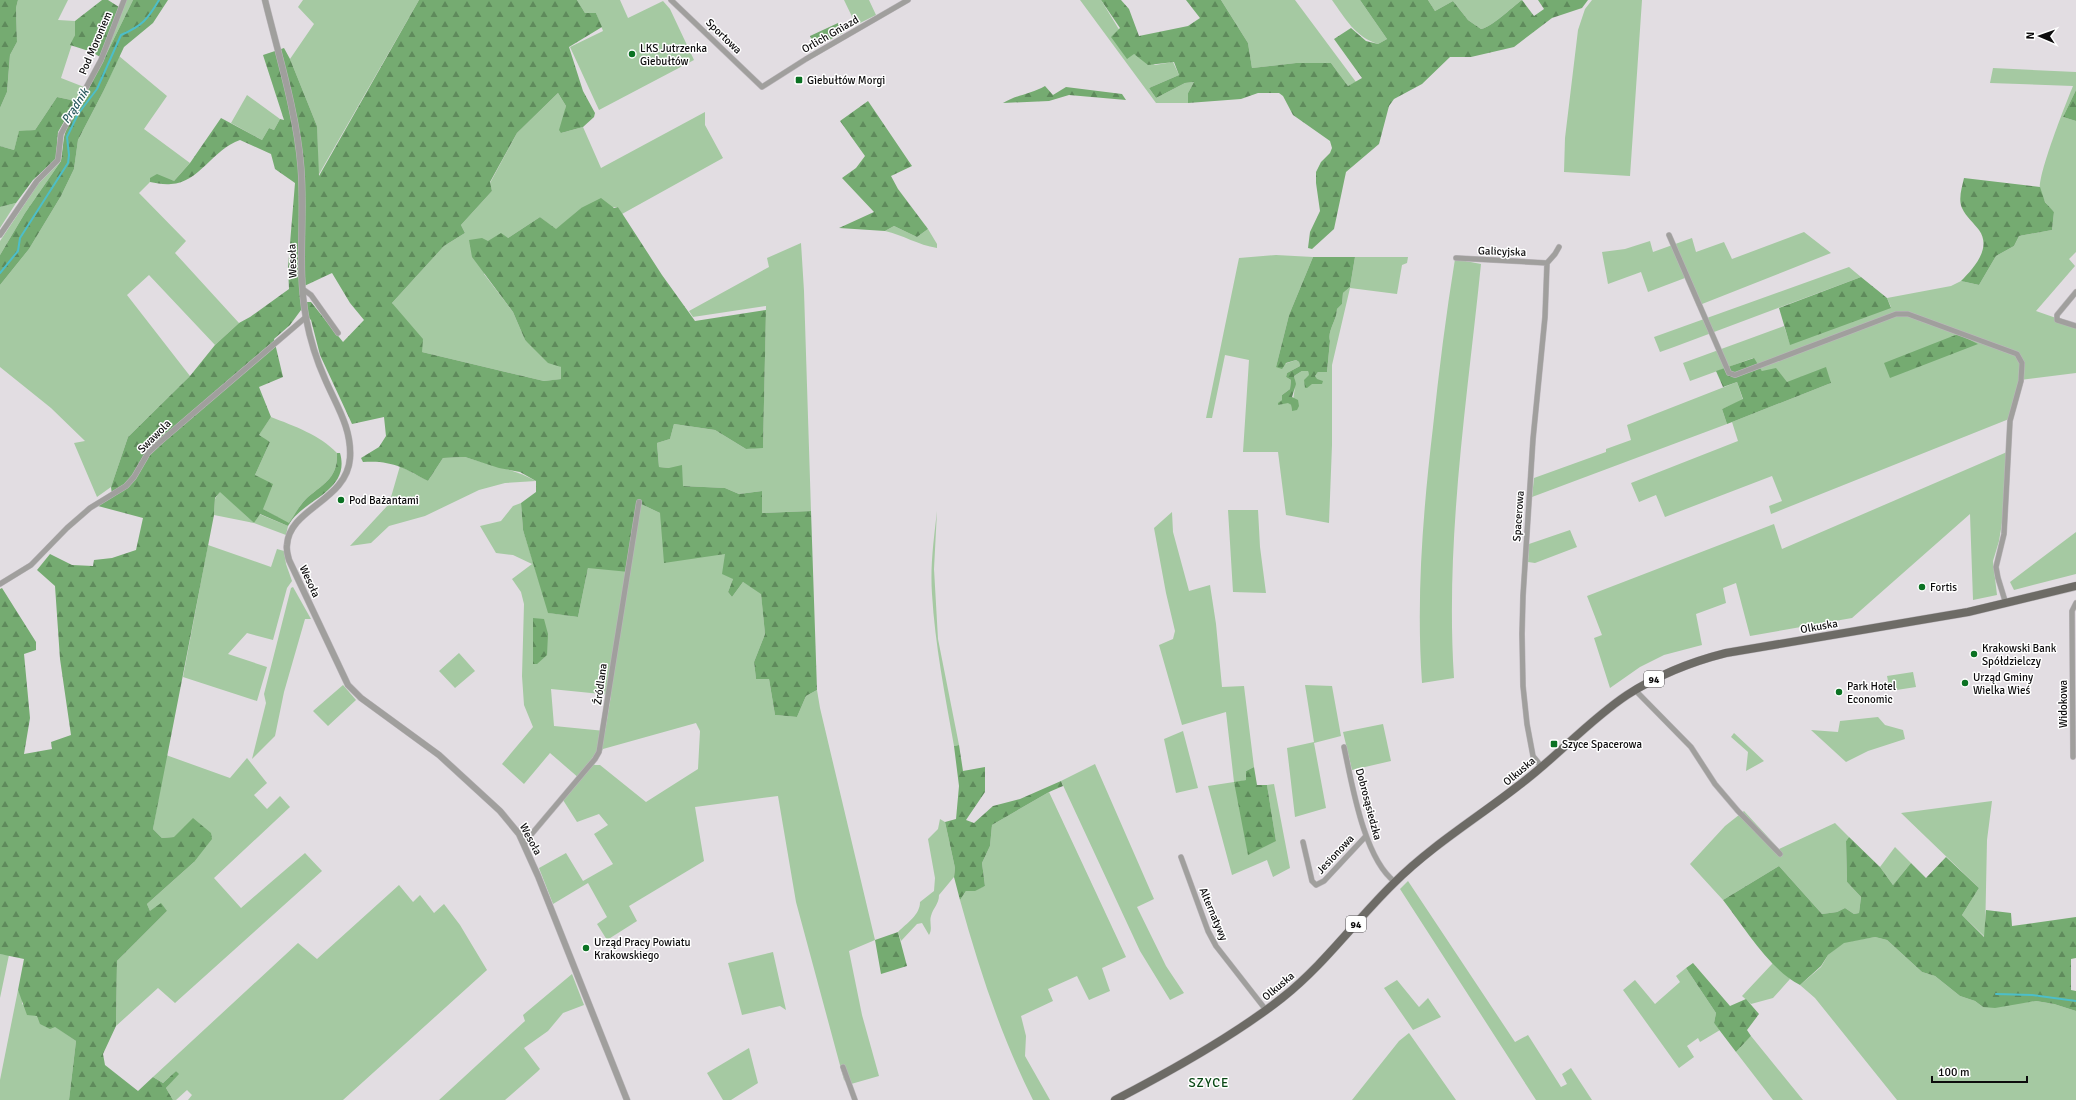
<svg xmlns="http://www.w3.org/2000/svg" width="2076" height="1100" viewBox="0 0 2076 1100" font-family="Signika,sans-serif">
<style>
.green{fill:#a5c9a2;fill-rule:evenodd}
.forest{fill:url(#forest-firs);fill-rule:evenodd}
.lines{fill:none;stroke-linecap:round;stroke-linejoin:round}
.stream{stroke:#4dbec8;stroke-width:2}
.minor-casing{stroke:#bcb7bc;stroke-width:6}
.tertiary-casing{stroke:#bcb7bc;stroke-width:7}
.primary-casing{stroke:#bcb7bc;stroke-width:9}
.minor{stroke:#a09f9d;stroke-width:5}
.tertiary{stroke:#a09f9d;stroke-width:6}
.primary{stroke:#6d6b66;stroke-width:8}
.poi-dot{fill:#0b7223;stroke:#fff;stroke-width:1.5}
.labels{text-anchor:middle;stroke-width:3;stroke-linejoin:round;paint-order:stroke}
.shield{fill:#fff;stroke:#565556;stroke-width:1}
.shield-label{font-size:10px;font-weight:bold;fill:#0d0c0d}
.street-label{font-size:11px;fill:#0d0c0d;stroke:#fff}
.poi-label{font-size:11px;fill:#0d0c0d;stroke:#fff;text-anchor:start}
.water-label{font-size:12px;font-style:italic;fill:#29595e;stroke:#fff}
.quarter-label{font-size:13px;letter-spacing:1px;fill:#0a4816;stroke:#fff}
</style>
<defs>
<pattern id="forest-firs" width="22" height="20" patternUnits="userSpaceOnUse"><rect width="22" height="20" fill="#75ab71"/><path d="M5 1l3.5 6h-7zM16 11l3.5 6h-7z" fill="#5e8a5b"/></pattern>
</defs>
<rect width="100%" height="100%" fill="#e2dde2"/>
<path class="green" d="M18 0H68L58 20 75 21V35L61 78 84 87 76 101 57 97 35 130 19 132 14 150 0 146V108L7 92 10 55 17 42 16 8Z
M125 0H133L103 61Z
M303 0H419L318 176 317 126 290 59 314 24 298 7Z
M577 0H620L628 18 663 1 670 9 694 60 599 110 570 47 603 31 596 13H585Z
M844 0H869L876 15 856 25Z
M1080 0H1101L1134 54 1155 65 1173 62 1179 75 1149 88 1156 98 1185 83 1194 82 1188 93V103H1156Z
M1221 0H1295L1356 82 1348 86 1331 63H1296L1252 68 1248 43Z
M1332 0H1360L1387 39 1378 44C1355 37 1345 18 1332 0Z
M1428 0H1522C1511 8 1492 27 1481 29L1468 20 1453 1 1435 11Z
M1592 0H1642L1630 176 1564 172 1565 138 1578 30 1585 9Z
M119 56 167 96 144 129 190 163 174 181 150 178V182L139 193 186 241 175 253 239 323 215 345 149 275 127 295 190 376 128 437 111 487 97 497 74 443 85 441 51 408 0 367V285L29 249 61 196 74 169 78 140 104 90Z
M1993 68 2076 72V90L2063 117 2076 121V252L2069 259 2075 266 2036 311 2076 325V373L2020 380 2009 419 1771 514 1769 506 1782 501 1772 476 1665 517 1656 495 1639 502 1631 483 1738 441 1732 422 1831 383 1787 382 1762 371 1753 358 1690 381 1683 363 1784 326 1790 344 1891 307 1887 298 1951 286 1961 281 1979 285 1996 256 2014 246 2019 236 2052 230 2054 212C2047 205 2042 199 2040 189 2038 174 2066 103 2073 86L1990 83Z
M558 93 566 106 561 133 583 127 601 168 705 112V125L723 158 622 214 618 207 581 208 556 230 540 217 508 238 484 274 513 312 525 340 561 367 562 379 544 381 422 352 392 303 444 246 465 233 461 225 492 191 490 183 517 133Z
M247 95 280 119 274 130 269 128 262 140 231 123Z
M61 161 25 213 0 255V241L38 184Z
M16 203 0 228V207Z
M894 226 917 237 928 229 937 244V248C918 245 903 235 885 231Z
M1804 232 1831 253 1697 306 1685 278 1648 292 1641 272 1608 284 1602 252 1625 249 1650 241 1653 252 1692 238 1696 252 1724 242 1732 259Z
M801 243 804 291 811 511 762 513V491L739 494 725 488 683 486 669 468 659 467 657 443 670 439 674 424 715 430 746 449 763 447 766 306 693 317 689 311 769 267 767 258Z
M1276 255 1313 257 1289 315 1276 367 1296 360 1299 362 1300 366 1287 373 1286 377 1291 380 1290 389 1282 395V400L1278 405 1288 402 1291 405 1292 411C1292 399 1297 387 1294 376L1302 371H1308L1312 384 1316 379 1315 376 1318 372H1327L1330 341C1327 331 1337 320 1337 309L1342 304 1343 293 1350 287 1355 257H1408L1407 263 1402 265 1397 294 1350 288 1332 365V445L1329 523 1286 515 1278 452H1243L1249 360 1225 355 1212 418H1206L1239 258Z
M1455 259 1481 264C1467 402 1445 539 1454 678L1422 683C1416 597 1423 512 1433 427 1439 370 1446 314 1455 259Z
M1849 267 1861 277 1674 347 1660 352 1654 337Z
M1737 382 1743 400 1722 409 1727 424 1532 497 1534 478 1606 452V449L1631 440 1627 425Z
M271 417C294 426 320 435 337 453 338 480 322 484 305 500 299 506 294 516 289 524L263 509 255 475 270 442 258 436Z
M2007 452 2003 517 1999 541 1993 561 1997 595 1973 600 1970 514 1852 618 1750 636 1736 583 1723 588 1726 603 1696 614 1702 645 1664 655 1640 667 1610 688 1594 638 1602 635 1587 596 1774 524 1782 549Z
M465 457C489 465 515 469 536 481L505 483 479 490 425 516 389 526 371 543 350 546 389 504 400 466 428 481 443 458Z
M220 491 254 523 259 514 288 526 286 535 254 523 214 515 215 499Z
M521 503 523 530 549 613 578 617 588 568 641 504 660 513 725 554 733 579 728 592 732 597 743 582 761 593 765 634 754 662 756 679H769L775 715 797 717 806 696 817 690 820 708 875 940 849 951 862 1015 879 1076 851 1084 844 1080 796 902 778 796 695 807 704 861 629 906 637 921 607 940 597 924 607 917 588 883 553 904 539 868 566 853 583 881 613 864 594 834 608 825 599 814 577 822 563 800 580 779 550 753 524 784 502 764 533 727 524 705 522 676 524 604 521 592 512 579 532 564 513 555 496 553 480 526 501 521 513 506ZM551 689 611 695 605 731 554 726ZM696 723 700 731 698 769 646 802 600 765H594L603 749Z
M1228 510H1258L1260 547 1266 593 1233 592Z
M937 511 934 569 938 639 959 745 954 746C945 695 935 645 932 594 930 566 934 538 937 511Z
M1172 512 1173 532 1189 591 1210 585 1216 624 1222 687 1244 686 1254 767 1246 771V780L1234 783 1276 841 1267 785 1274 784 1290 868 1273 877 1267 860 1232 875 1208 786 1234 782 1226 712 1182 725 1159 645 1173 639 1175 631 1166 593 1154 528Z
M1570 530 1577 547 1535 563 1528 562 1529 544Z
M2076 532V574L2014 590 2010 582Z
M208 545 271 567 277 549 284 551 286 564 292 581 287 588 273 640 247 633 228 654 267 667 257 701 183 677Z
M293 587 311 619H305L284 692 275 736 252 759 266 703 264 694 291 588Z
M459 653 475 671 455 688 439 671Z
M1913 672 1916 687 1890 691 1887 676Z
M343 685 356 700 328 726 313 711Z
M1305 685 1332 686 1341 736 1314 743 1326 808 1295 817 1287 748 1314 742Z
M1878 717 1885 725 1903 730 1905 739 1868 751 1846 762 1811 730 1838 732 1840 721Z
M1383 724 1391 761 1352 770 1343 732Z
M1183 731 1198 788 1176 793 1164 739Z
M1734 733 1764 761 1746 771 1748 752 1731 737Z
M166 755 230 778 247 758 267 783 254 795 267 809 280 796 290 807 214 878 241 908 305 853 322 871 175 1003 158 988 116 1026 117 961 167 911H150L147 904 194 862 174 837 162 838 153 829Z
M1095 764 1154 899 1137 907 1166 966 1184 993 1170 1000 1140 951 1061 781Z
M1049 792 1126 957 1102 968 1110 991 1089 1000 1077 976 1048 989 1053 1001 1021 1016 1026 1036 1025 1056 1050 1100H1033C1001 1036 979 969 960 900L966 891 975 890 985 886 982 863 990 846 992 825Z
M1992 801 1987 840 1985 937 1962 915 1979 888 1901 813Z
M1744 811 1779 849 1835 823 1849 837 1846 841 1847 882 1861 897 1859 913 1854 914 1845 908 1837 912 1822 914 1779 866 1723 900 1690 864 1725 826Z
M940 819 945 822 955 868 954 877 939 895C939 904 933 908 931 916 929 922 933 929 929 935L922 923 917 924 901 941 898 932C907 923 920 915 920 902L934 891 935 878 928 839 938 829Z
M1895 847 1911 863 1893 885 1880 867Z
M1408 881 1515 1042 1528 1035 1561 1087 1567 1084 1562 1074 1571 1068 1592 1100H1536L1400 889Z
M399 885 413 902 420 895 434 913 444 904 460 925 487 970 343 1100H188L192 1095 187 1090 176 1100H173L166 1088 178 1074 176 1071 163 1083 153 1077 298 943 317 959Z
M1875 937 1887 940 1922 972 1935 976 1960 996 1975 1001 1983 1007 2036 1001 2054 1004 2076 1011V1100H1897L1815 998 1800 985 1821 967 1828 955 1844 942Z
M773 952 786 1010 780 1006 742 1015 728 963Z
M0 954 9 955 0 998Z
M1773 963 1790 979 1773 998 1751 1004 1742 996Z
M1686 968 1716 1013 1714 1023 1720 1030 1700 1042 1698 1038 1687 1046 1694 1057 1679 1068 1623 990 1635 980 1655 1004 1680 982 1676 976Z
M572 974 584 1005 563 1013 548 1031 524 1048 540 1069 537 1072 505 1100H439L525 1021 523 1015Z
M1397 980 1419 1007 1428 998 1441 1017 1413 1030 1384 988Z
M18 990 22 998V1004L76 1041 69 1100H0V1080Z
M1409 1033 1456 1100H1352L1399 1041Z
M1751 1036 1803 1100H1773L1736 1052Z
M749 1048 758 1083 731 1100H723L707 1073Z"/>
<path class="forest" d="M0 0H18L16 8 17 42 10 55 7 92 0 108Z
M102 0H108L119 7 100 57 92 52 70 45 75 35V21Z
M133 0H168L153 23 124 47 104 90 78 140 74 169 61 196 29 249 0 285V255L25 213 61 161 64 137 68 123 103 61Z
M419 0H577L585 13H596L602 27 569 47 583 91 595 113 594 117 583 127 561 133 559 130 566 106 558 93 517 133 490 182 492 191 461 225 465 233 444 246 392 303 423 339 422 352 544 381 561 379V367L548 363 525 340 513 312 472 257 469 240 482 238 488 241 501 233 508 238 540 217 556 229 581 208 601 198 614 208 618 207 662 275 695 321 766 310 763 448 746 449 715 430 674 424 670 439 657 443 659 467 669 468 682 465 683 486 725 488 739 494 762 491V513L811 511 817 690 806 696 797 717 775 715 769 679H756L754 662 765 634 761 594 743 582 732 597 728 592 733 579 722 574 725 554 664 563 660 513 641 504 629 572 588 568 578 617 548 613 523 530 521 503 536 492V481L520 472 499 468 465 457 443 458 428 481C404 468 392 460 363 462L361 458 379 447 386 436 384 417 352 424 320 355 311 320 301 310 290 325 274 339 283 377 259 387 271 417 259 435 270 442 255 475 273 484 263 509 289 523C294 516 299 506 305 500 322 484 338 480 337 453H340C351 492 302 499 288 526L260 514 254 523 220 492 215 498 214 515 153 829 162 838 174 837 193 818 211 833 212 839 194 862 147 904 150 911 161 903 167 911 117 961 116 1026 103 1054 105 1065 138 1091 153 1077 163 1083 176 1071 179 1074 166 1088 173 1100H69L76 1041 55 1027 50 1029 40 1024 37 1016 27 1015 18 990 24 959 0 954V589L2 588 36 642V650L24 654 30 718 24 754 52 749 51 742 71 735 60 659 55 586 37 570 50 554 72 565 93 566 94 560 112 558 136 550 143 518 98 506 112 495 111 487 128 437 190 376 215 345 239 323 250 317 289 289 288 268 295 183 275 169 271 154 240 140C213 149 199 183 171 184 164 185 157 183 150 182V178L157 174 174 181 190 163 221 118 262 140 269 128 274 130 280 119 284 120 263 55 284 48 290 59 317 126 319 176ZM332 273 350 303 364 320 343 342 311 302H301L300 288Z
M1101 0H1121L1129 9 1139 36 1188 26 1200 18 1186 0H1221L1248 43 1252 68 1296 63H1331L1348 86 1362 78 1334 39 1351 28 1366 41 1378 44 1387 39 1360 0H1428L1435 11 1453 1 1468 20 1481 29C1492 27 1511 8 1522 0L1534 16 1544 9 1538 0H1588L1582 8 1552 18 1514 47 1471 57H1450L1422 84 1394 99 1389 106 1379 144 1346 172 1334 229 1312 249 1308 248 1310 232 1320 211 1316 183V172L1321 162 1330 153 1332 148 1330 141 1293 115 1283 96 1279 93H1258L1241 99 1188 103V93L1194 82 1185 83 1156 98 1149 88 1179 75 1174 62 1148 65 1134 54 1127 59 1111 37 1120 28Z
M838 23 843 33 815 47 810 36Z
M1045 86 1053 95 1066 87 1122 94 1126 100 1069 95 1049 101 1003 103C1016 95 1031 94 1045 86Z
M2076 90V121L2063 117Z
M57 97 76 101 58 132 56 159 33 180 16 203 0 207V146L14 150 19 131 35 130Z
M868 101 912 166 891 176 898 189 928 229 917 237 894 226 885 231 839 228 874 212 842 178 856 168 865 156 840 121Z
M1964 178 2040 187 2045 202 2054 212 2052 230 2019 236 2014 246 1996 256 1979 285 1961 281C1974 268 1992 248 1979 230 1974 223 1966 217 1962 208 1958 199 1962 187 1964 178Z
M1313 257H1355L1350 287 1343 293 1342 304 1337 309C1337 320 1327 331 1330 341L1327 372H1318L1315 376 1317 379 1323 381 1322 384H1312L1307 388H1305L1304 380 1309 375 1308 371H1302L1294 376 1296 384 1292 397 1298 400 1299 406 1297 410 1292 411 1291 405 1288 403 1278 405V403L1282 400V395L1290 389 1291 380 1286 377 1287 373 1300 366 1299 362 1296 360 1286 363 1282 369 1276 367 1289 315Z
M1861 277 1887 298 1891 308 1790 345 1779 308Z
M1958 334 1978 344 1890 378 1884 363Z
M1754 358 1762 371 1776 368 1787 382 1826 367 1831 383 1727 424 1722 409 1743 399 1737 382 1723 387 1716 371Z
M533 618 544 619 548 634 547 655 537 664H533Z
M959 745 963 771 985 767V792L966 820 974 823 993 806 1020 799 1061 781 1063 786 1049 792 992 825 990 846 982 863 985 886 975 891H966L960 900 954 877 955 868 945 822 956 819 959 786 954 746Z
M1254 767 1257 785H1267L1276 841 1248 855 1234 782 1246 780V771Z
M1849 837 1880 867 1893 885 1911 863 1926 878 1946 857 1979 888 1962 915 1984 937 1986 910 2011 913 2012 926 2076 917V958L2071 959V990L2076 991V1011L2054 1004 2036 1001 1995 1008 1983 1007 1975 1001 1960 996 1935 976 1922 972 1887 940 1875 937 1844 943 1828 955 1821 966 1800 985C1769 969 1745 928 1723 900L1779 866 1822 914 1837 912 1845 908 1854 914 1859 913 1861 897 1847 882 1846 841Z
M898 932 907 966 881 974 875 940Z
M1693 963 1730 1006 1746 999 1759 1014 1747 1030 1751 1036 1736 1052 1714 1023 1716 1013 1686 968Z"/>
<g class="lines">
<path class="stream" d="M0 273 18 251 20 238 68 163 69 155 67 137 78 114 97 89 121 35C142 26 148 19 159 0
M1996 994 2032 995 2076 1001"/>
<defs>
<path id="minor" d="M671 0 762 87 806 59 908 0
M0 235 37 181 58 160 61 134 101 60 124 0
M1669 235 1729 373 1735 375 1896 314H1908L2017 354 2022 363 2021 381 2010 421 2004 534 1996 567 1998 578 2006 604
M1456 258 1547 263
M304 290 311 295 338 333
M2076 292 2057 315V320L2076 326
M0 584 31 565 67 528 90 508 126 486 134 477 148 453 161 441 306 317
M1635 690 1691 747 1715 784 1738 811 1780 854
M1344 747C1352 784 1364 859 1395 882
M2073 757 2072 611 2076 603
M1541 766 1533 756 1527 724 1523 686 1522 634 1523 596 1533 439 1545 317 1547 263 1555 254 1559 247
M1303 842 1312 881 1316 885 1324 881 1366 836
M524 843 595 759 599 752 639 502
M1181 857 1208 931 1216 946 1266 1010
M843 1067 855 1100"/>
<path id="tertiary" d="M265 0C278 53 297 114 301 168 305 218 297 269 306 318 310 339 316 359 325 379 336 405 352 428 350 458 347 501 289 508 287 545 286 550 288 556 289 560L348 685 361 698 439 755 500 811 519 834 538 876 627 1100"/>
<path id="primary" d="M1115 1100C1169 1072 1234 1036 1282 998 1324 965 1356 920 1394 883 1431 846 1477 818 1518 786 1556 758 1588 721 1627 695 1658 675 1690 662 1726 653L1968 612 2076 586"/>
</defs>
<use href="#minor" class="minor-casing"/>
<use href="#tertiary" class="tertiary-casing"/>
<use href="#primary" class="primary-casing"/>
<use href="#minor" class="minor"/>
<use href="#tertiary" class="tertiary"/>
<use href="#primary" class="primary"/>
</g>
<g class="poi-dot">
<circle cx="632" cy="54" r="4"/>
<rect x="795" y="76" width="8" height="8" rx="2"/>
<circle cx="341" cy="500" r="4"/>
<circle cx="1922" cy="587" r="4"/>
<circle cx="1974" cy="654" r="4"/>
<circle cx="1965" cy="683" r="4"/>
<circle cx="1839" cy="692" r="4"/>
<rect x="1550" y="740" width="8" height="8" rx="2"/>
<circle cx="586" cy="948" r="4"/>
</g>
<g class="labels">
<g class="shield">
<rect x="1644" y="671" width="20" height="16" rx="3"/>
<rect x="1346" y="916" width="20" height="16" rx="3"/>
</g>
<g class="shield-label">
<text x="1654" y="683">94</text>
<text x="1356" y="928">94</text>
</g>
<g class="street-label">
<text transform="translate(830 34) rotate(-30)" y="4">Orlich Gniazd</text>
<text transform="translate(724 36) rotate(44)" y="4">Sportowa</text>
<text transform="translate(95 43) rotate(-67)" y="4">Pod Moroniem</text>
<text transform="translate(1502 251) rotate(2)" y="4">Galicyjska</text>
<text transform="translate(292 261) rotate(-92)" y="4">Wesoła</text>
<text transform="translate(154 436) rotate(-45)" y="4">Swawola</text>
<text transform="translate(1518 516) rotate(-86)" y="4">Spacerowa</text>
<text transform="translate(310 581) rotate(65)" y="4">Wesoła</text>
<text transform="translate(1819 626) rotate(-10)" y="4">Olkuska</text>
<text transform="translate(600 684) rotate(-82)" y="4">Źródlana</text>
<text transform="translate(2063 704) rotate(-90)" y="4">Widokowa</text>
<text transform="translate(1519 771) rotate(-40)" y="4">Olkuska</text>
<text transform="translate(1369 804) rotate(75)" y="4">Dobrosąsiedzka</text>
<text transform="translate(531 839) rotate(62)" y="4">Wesoła</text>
<text transform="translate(1335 854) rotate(-47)" y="4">Jesionowa</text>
<text transform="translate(1214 914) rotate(67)" y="4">Alternatywy</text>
<text transform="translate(1278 986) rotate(-40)" y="4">Olkuska</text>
</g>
<g class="poi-label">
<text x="640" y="52">LKS Jutrzenka<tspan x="640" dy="13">Giebułtów</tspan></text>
<text x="807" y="84">Giebułtów Morgi</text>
<text x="349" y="504">Pod Bażantami</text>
<text x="1930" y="591">Fortis</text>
<text x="1982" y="652">Krakowski Bank<tspan x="1982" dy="13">Spółdzielczy</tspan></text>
<text x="1973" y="681">Urząd Gminy<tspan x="1973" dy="13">Wielka Wieś</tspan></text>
<text x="1847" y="690">Park Hotel<tspan x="1847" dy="13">Economic</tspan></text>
<text x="1562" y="748">Szyce Spacerowa</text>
<text x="594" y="946">Urząd Pracy Powiatu<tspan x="594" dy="13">Krakowskiego</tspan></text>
</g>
<g class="water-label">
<text transform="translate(75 106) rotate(-57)" y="4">Prądnik</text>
</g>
<g class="quarter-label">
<text x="1209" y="1087">SZYCE</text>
</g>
</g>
<g transform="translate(2040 36) rotate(272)" stroke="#ffffff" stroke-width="3" paint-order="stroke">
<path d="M0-3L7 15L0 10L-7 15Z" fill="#0d0c0d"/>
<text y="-6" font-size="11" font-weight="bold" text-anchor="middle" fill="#0d0c0d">N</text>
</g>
<path d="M1932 1076v6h95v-6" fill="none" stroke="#0d0c0d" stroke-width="2"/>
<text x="1938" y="1076" font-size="12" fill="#0d0c0d" stroke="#ffffff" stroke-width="3" paint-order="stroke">100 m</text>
</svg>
